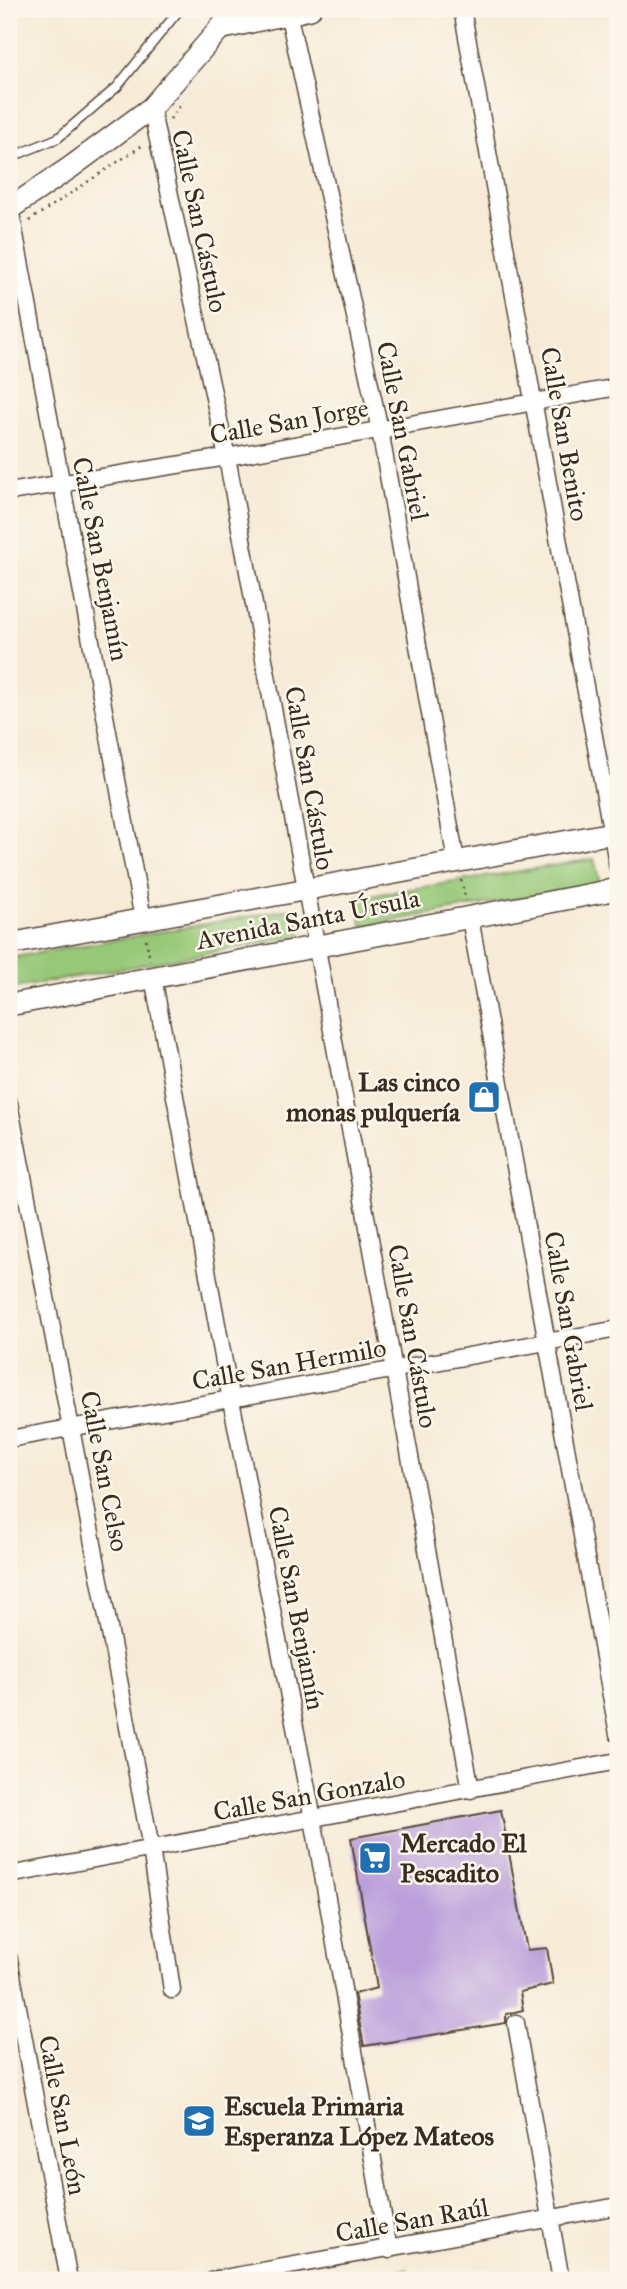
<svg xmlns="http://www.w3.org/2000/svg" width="627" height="2289" viewBox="0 0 627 2289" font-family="'IM FELL Great Primer',serif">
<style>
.green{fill:#97c878;stroke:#69794b;stroke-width:2}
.building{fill:#bb9fdb}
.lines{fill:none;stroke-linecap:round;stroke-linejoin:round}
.lane-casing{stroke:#57473a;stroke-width:11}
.street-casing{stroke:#57473a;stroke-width:19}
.secondary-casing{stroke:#57473a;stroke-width:24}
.path{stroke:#57473a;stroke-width:2.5;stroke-dasharray:2 5;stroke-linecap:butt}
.lane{stroke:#fff;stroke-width:8}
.street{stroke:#fff;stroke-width:16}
.secondary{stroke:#fff;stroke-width:21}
.labels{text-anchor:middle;stroke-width:5;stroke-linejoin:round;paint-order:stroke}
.street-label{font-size:26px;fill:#3b2a1e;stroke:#fbf7ec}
.poi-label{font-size:26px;font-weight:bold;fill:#3b2a1e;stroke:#fbf7ec;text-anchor:start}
</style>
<rect width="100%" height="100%" fill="#fbf7ec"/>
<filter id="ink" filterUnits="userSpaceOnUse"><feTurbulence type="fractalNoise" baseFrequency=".0143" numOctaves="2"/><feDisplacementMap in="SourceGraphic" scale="14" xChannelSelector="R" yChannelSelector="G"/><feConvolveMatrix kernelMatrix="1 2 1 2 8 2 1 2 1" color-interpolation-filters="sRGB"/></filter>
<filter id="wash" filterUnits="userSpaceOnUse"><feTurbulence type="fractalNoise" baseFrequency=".00686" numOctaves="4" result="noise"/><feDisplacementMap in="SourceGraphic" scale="28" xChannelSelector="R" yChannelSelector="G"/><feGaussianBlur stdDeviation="1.57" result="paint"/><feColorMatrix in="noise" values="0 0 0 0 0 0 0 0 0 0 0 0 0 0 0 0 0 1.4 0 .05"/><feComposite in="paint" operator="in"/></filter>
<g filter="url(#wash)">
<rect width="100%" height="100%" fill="#f7ebd7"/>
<path class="green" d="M594 859 600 884 362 926 356 898Z
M296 908 301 936 9 989V958Z
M407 2269 409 2280H351Z"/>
<g id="blocks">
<path class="building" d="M501 1810 527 1950 547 1948 553 1984 520 1992 523 2010 506 2014V2023L364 2046 354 1994 377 1988 351 1838Z"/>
</g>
</g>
<g filter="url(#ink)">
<use href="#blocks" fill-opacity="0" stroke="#57473a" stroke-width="2"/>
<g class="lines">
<defs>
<path id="lane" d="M9 158 58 138 117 87 180 9"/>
<path id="street" d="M462 9 618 868
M288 12 380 430 456 861
M151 108 227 457 471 1790
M10 208 143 919
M9 492 227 457 618 387
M470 918 618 1734
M153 977 231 1400 313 1819 389 2250
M9 1103 151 1848 172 1990
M9 1439 618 1329
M9 1875 618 1761
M9 1959 69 2280
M516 2023 561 2280
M213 2280 618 2206"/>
<path id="secondary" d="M219 29 310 9
M9 209 71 167 151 108 237 9
M9 944 618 832
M9 1005 618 889"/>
</defs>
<use href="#lane" class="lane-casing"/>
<use href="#street" class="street-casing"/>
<use href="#secondary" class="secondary-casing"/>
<path class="path" d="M170 119 183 102
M29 221 143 145
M461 880 466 901
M146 939 150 960"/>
<use href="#lane" class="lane"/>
<use href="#street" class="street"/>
<use href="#secondary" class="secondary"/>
</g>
</g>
<defs>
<symbol id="shop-square" viewBox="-11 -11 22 22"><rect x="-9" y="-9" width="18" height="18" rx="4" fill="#1f6fb2" stroke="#fbf7ec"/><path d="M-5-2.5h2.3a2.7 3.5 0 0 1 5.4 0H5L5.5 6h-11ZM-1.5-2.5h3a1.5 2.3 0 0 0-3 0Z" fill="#fff"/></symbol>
<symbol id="supermarket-square" viewBox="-11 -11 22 22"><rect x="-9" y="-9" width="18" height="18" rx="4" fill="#1f6fb2" stroke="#fbf7ec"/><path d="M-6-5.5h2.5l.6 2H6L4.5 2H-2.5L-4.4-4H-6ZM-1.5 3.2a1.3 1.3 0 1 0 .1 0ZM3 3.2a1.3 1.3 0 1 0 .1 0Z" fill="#fff"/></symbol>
<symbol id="school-square" viewBox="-11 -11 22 22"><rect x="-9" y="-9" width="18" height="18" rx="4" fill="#1f6fb2" stroke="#fbf7ec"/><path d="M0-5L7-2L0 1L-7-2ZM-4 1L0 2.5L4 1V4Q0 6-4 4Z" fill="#fff"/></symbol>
</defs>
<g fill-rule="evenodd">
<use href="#shop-square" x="465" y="1078" width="38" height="38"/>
<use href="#supermarket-square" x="356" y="1839" width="38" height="38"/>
<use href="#school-square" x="180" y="2102" width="38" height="38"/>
</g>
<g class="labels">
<g class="street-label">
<text transform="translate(200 221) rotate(78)" y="9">Calle San Cástulo</text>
<text transform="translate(289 421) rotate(-10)" y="9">Calle San Jorge</text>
<text transform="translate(403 431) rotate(79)" y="9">Calle San Gabriel</text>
<text transform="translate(565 434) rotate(80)" y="9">Calle San Benito</text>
<text transform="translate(101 559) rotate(79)" y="9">Calle San Benjamín</text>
<text transform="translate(310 778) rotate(80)" y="9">Calle San Cástulo</text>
<text transform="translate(308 919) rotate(-11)" y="9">Avenida Santa Úrsula</text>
<text transform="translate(569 1321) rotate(80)" y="9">Calle San Gabriel</text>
<text transform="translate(413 1336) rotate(80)" y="9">Calle San Cástulo</text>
<text transform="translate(289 1364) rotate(-10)" y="9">Calle San Hermilo</text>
<text transform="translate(105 1471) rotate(79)" y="9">Calle San Celso</text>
<text transform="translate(297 1608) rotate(79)" y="9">Calle San Benjamín</text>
<text transform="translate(309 1795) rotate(-10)" y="9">Calle San Gonzalo</text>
<text transform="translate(63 2115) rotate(79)" y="9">Calle San León</text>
<text transform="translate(412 2220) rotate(-10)" y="9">Calle San Raúl</text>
</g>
<g class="poi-label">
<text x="460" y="1091" text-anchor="end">Las cinco<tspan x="460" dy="30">monas pulquería</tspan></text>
<text x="400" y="1852">Mercado El<tspan x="400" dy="30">Pescadito</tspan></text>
<text x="224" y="2115">Escuela Primaria<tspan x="224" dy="30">Esperanza López Mateos</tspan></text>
</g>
</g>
<rect width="627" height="2289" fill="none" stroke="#fbf7ec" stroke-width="35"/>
</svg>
